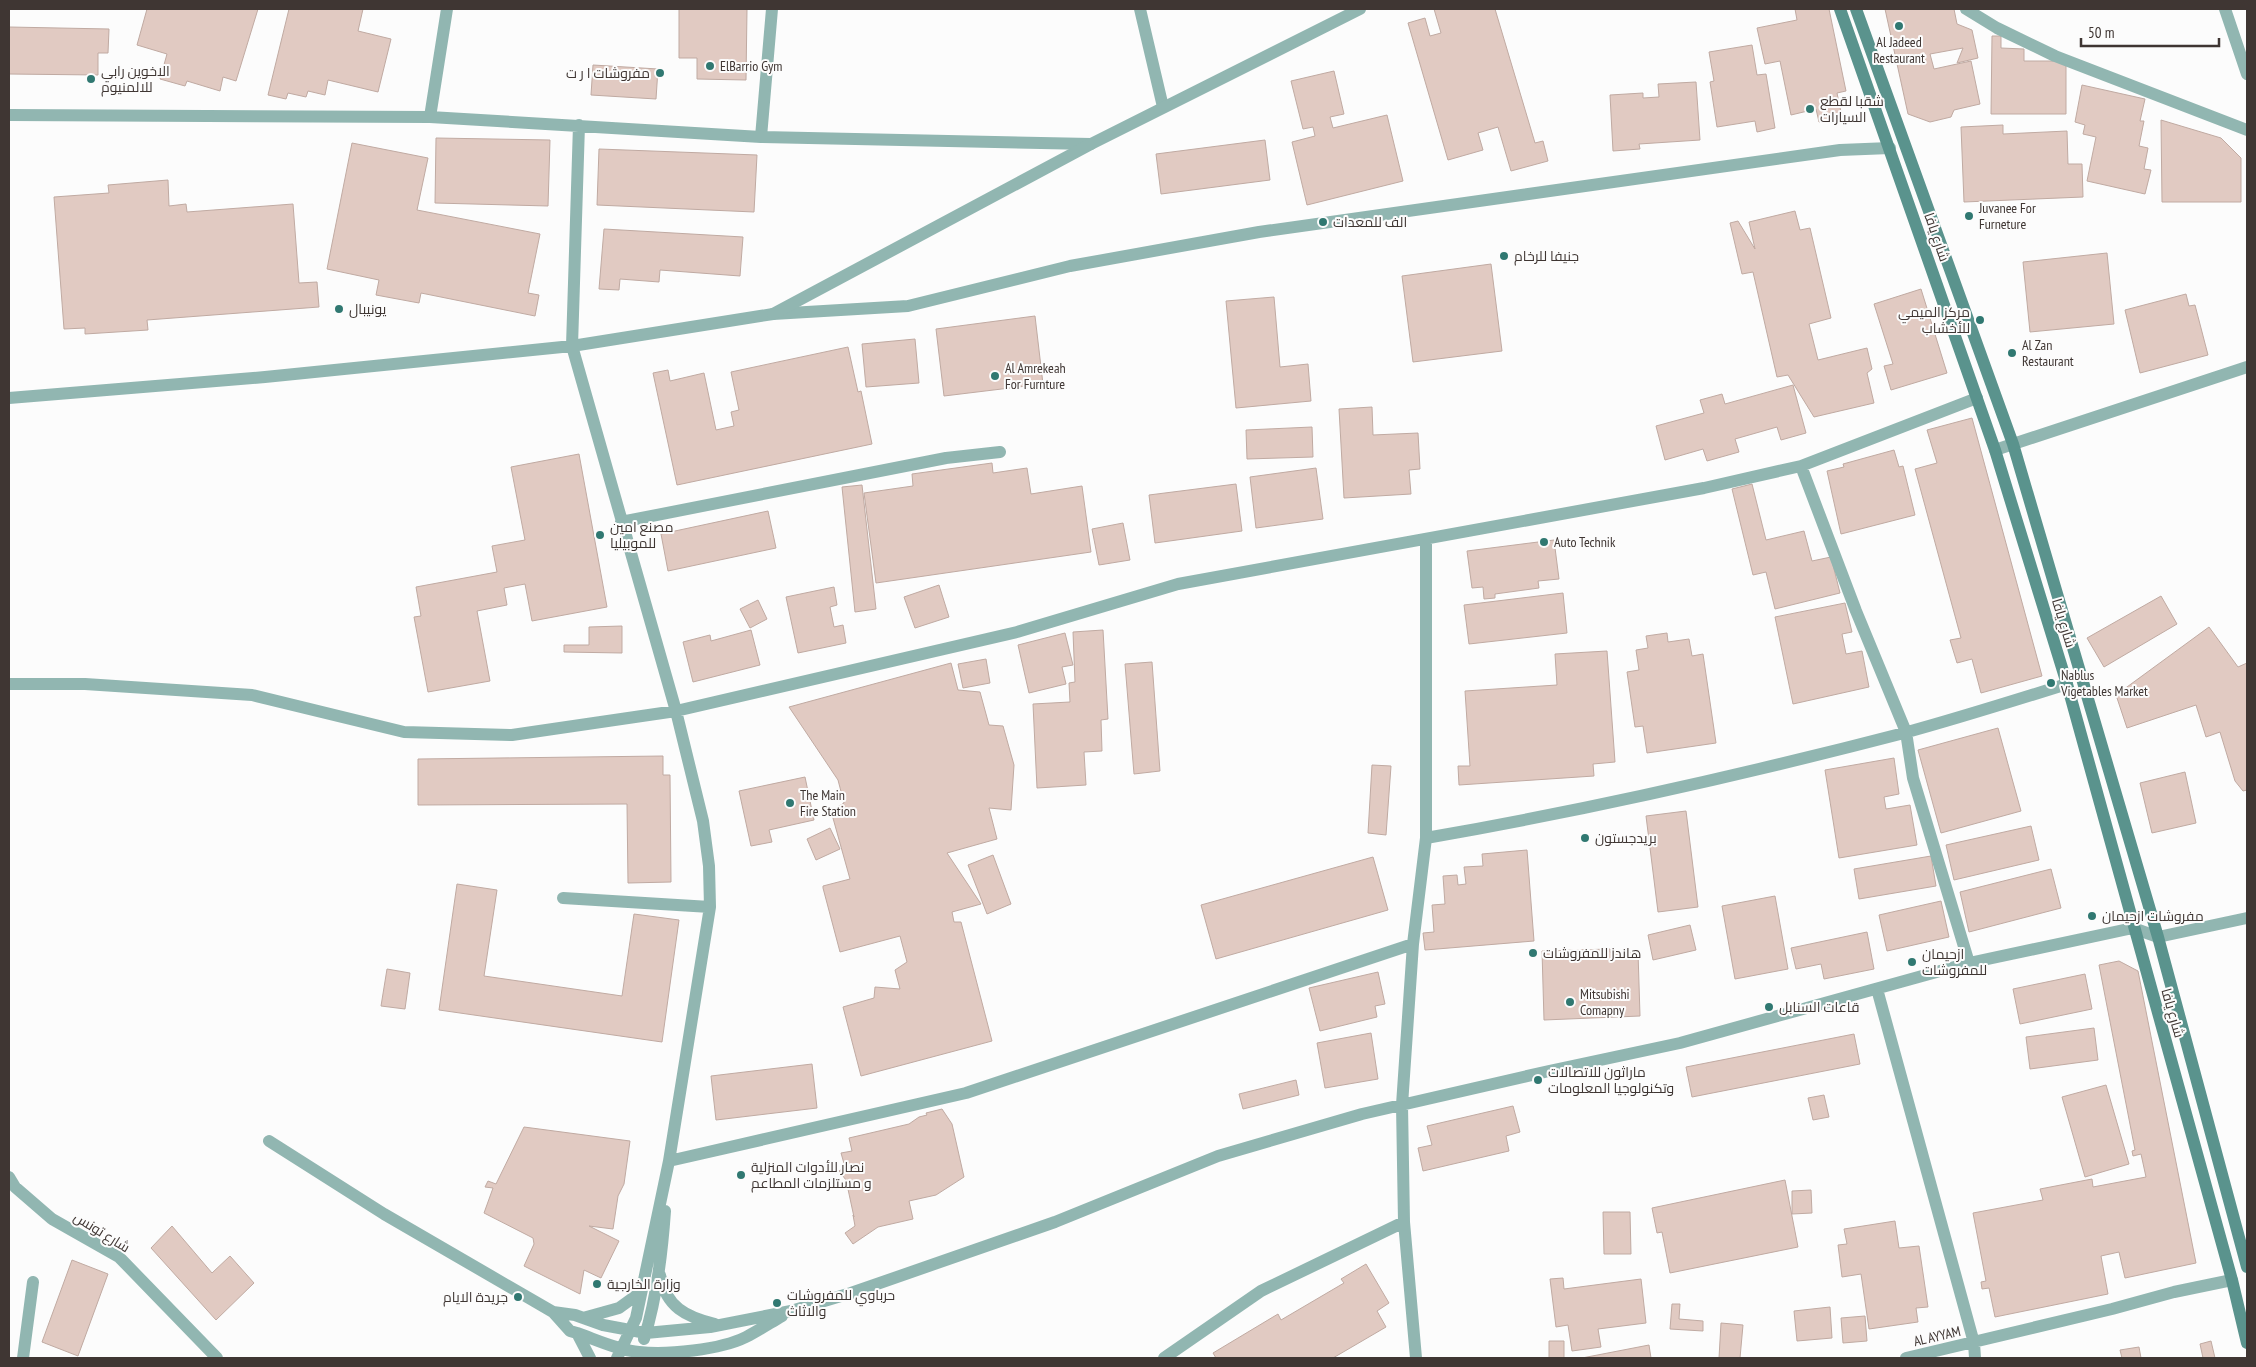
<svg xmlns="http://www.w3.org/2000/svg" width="2256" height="1367" viewBox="0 0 2256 1367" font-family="'PT Sans Narrow',Cairo,sans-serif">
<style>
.building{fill:#e1cac2;stroke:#c0aaa2}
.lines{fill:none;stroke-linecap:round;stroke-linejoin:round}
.minor{stroke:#91b6b1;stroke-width:12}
.tertiary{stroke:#91b6b1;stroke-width:12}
.secondary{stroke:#5a938d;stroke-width:12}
.poi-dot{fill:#307871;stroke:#fcfcfc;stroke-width:2}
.labels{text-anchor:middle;stroke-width:4;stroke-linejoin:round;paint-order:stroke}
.poi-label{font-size:14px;fill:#3f3633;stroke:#fcfcfc;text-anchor:start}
.street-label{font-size:14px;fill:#3f3633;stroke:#fcfcfc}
</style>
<rect width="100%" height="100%" fill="#fcfcfc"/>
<path class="building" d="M147 9H258L236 81 223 77 220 91 187 81 185 86 160 79 167 54 137 45Z
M289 9H363L358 31 391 39 378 92 328 80 325 95 308 91 306 97 288 93 286 99 268 95Z
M679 9H747L746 80 697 79V58H679Z
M1434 9H1495L1535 143 1543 141 1548 161 1511 171 1498 127 1478 133 1483 150 1448 160 1408 23 1425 18 1430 36 1441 33Z
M1795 9H1829L1846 91 1837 93 1842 117 1819 122 1816 109 1791 115 1780 61 1765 64 1757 28 1797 20Z
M1885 9H1954L1957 24 1972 30 1978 58 1957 63 1963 48 1930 54 1934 69 1971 61 1980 104 1954 110 1951 117 1930 122 1908 114Z
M9 27 109 29 108 53H98V75L9 74Z
M1992 36H2001V48L2024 49V61H2066V114H1991Z
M1752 45 1757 75 1766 74 1775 128 1757 132 1755 121 1717 127 1710 82 1714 81 1709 52Z
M593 65 658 69 656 99 591 95Z
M1334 71 1344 114 1330 117 1333 128 1387 115 1403 181 1307 205 1292 142 1315 136 1313 127 1303 129 1291 81Z
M1696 82 1700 140 1639 144 1640 149 1613 151 1610 95 1643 93V98L1659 97 1658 84Z
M2082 85 2145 99 2140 121H2144L2139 146 2148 148 2144 169 2151 170 2145 194 2087 181 2096 137 2083 134 2085 125 2075 122Z
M2161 120 2221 138 2241 158V202H2162Z
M2003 125V134L2067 131 2068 164H2082L2083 197 1964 202 1961 127Z
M436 138 550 140 548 206 435 203Z
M1265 140 1270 180 1161 194 1156 154Z
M352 143 428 158 417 210 540 234 528 293 539 295 535 316 421 293 419 303 376 295 379 280 327 269Z
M599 149 757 155 754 212 597 205Z
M168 180 169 206 186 204 187 212 293 204 299 283 317 282 319 307 147 320 148 330 85 334V328L64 329 54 197 109 193 108 185Z
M1795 211 1800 230 1810 228 1831 318 1809 324 1818 360 1867 348 1872 369 1867 373 1874 403 1814 417 1788 375 1777 377 1753 272 1742 274 1730 223 1738 221 1755 249 1749 222Z
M604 229 743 237 740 276 660 270 659 282 620 279 619 290 599 289Z
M2107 253 2114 324 2030 332 2023 262Z
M1491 264 1502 351 1413 362 1402 276Z
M1921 289 1947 373 1891 390 1884 366 1893 364 1874 304Z
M2186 294 2189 306 2195 305 2208 355 2140 373 2125 310Z
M1274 297 1280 367 1308 364 1311 401 1236 408 1226 301Z
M1035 316 1043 384 944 396 936 329Z
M915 339 919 383 866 387 862 344Z
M848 347 858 392 861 391 872 444 677 485 653 373 668 370 670 381 704 373 716 430 734 426 731 412 739 410 731 372Z
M1793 385 1806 433 1781 440 1777 427 1735 439 1739 452 1707 461 1703 449 1665 460 1656 426 1704 413 1700 400 1722 394 1725 404Z
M1372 407 1373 435 1418 433 1420 469 1409 470 1411 494 1344 498 1339 409Z
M1972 418 2042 676 1981 693 1972 659 1957 663 1950 640 1961 638 1915 469 1937 463 1927 430Z
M1312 427 1313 457 1247 459 1246 430Z
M1894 450 1899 467 1903 466 1915 515 1841 534 1827 471 1844 467 1843 464Z
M579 454 607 607 532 621 525 584 504 588 507 605 477 611 490 681 428 692 414 617 421 616 416 587 497 572 492 546 525 540 511 467Z
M992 463 993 473 1027 468 1031 494 1082 486 1091 552 876 583 864 493 913 486 912 474Z
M1316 468 1323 519 1256 528 1250 477Z
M1236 484 1242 531 1155 543 1149 495Z
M1752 484 1766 540 1804 531 1812 561 1831 557 1840 593 1775 609 1766 572 1753 575 1732 489Z
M862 485 876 609 855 612 842 487Z
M768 511 776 548 668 571 661 534Z
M1123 523 1130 560 1099 565 1092 529Z
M1554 540 1559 579 1538 581 1539 588 1495 594V598L1484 599 1483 587 1472 588 1467 551Z
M939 585 949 617 915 628 904 597Z
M834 587 837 605 830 607 834 627 843 625 846 643 798 653 786 597Z
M1563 593 1567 633 1469 644 1464 605Z
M2161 596 2177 624 2104 667 2087 638Z
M758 600 767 619 750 628 740 609Z
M1845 603 1852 632 1842 634 1846 654 1862 651 1869 687 1793 704 1775 617Z
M622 626V653L564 652V645H589V627Z
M2209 627 2238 667 2247 663V790L2243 791 2235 781 2220 732 2206 737 2196 705 2127 728 2116 695Z
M751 630 760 665 693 682 683 642 710 635 711 641Z
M1103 630 1108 719 1101 720 1102 751 1084 752 1086 785 1037 788 1033 704 1070 702 1069 683 1075 682 1073 632Z
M1065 633 1073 665 1062 667 1066 684 1029 693 1018 645Z
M1667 633 1668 642 1689 639 1692 656 1703 654 1716 743 1647 753 1643 726 1635 727 1627 672 1639 670 1636 650 1648 648 1646 636Z
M1607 651 1615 762 1593 764 1594 776 1459 785 1458 766H1470L1465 691 1557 685 1555 654Z
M986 659 990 683 963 688 958 664Z
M1152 662 1160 771 1134 774 1125 664Z
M951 663 958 690 980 692 989 725 1003 726 1014 765 1011 810 989 808 997 839 947 853 981 904 952 912 954 922H961L992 1041 861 1076 843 1007 874 998 875 987 900 989 895 970 907 962 900 936 840 952 823 888V886L850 879 831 811 844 803 838 780 789 707Z
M1998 728 2021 811 1941 833 1918 750Z
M663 756V775H670L671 882 628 883 627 804 418 805V759Z
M1894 758 1899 794 1884 797 1886 809 1910 805 1917 845 1839 858 1825 770Z
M1372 765 1391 766 1386 835 1368 833Z
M2185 772 2196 823 2152 833 2140 783Z
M805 777 814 820 769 830 772 842 751 846 739 791Z
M1686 811 1698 907 1658 912 1646 816Z
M2031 826 2039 860 1954 880 1946 845Z
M830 828 840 849 816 860 807 839Z
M1527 850 1534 941 1425 950 1423 933 1434 932 1432 905 1445 904 1443 876 1457 875 1458 885 1466 884 1464 867 1483 866 1482 854Z
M993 855 1011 904 987 914 968 865Z
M1931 856 1936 886 1859 899 1854 869Z
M1373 857 1388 910 1216 959 1201 905Z
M2051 869 2061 908 1969 932 1960 892Z
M457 884 497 890 484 976 622 996 634 914 679 920 662 1042 439 1010Z
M1775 896 1788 969 1735 979 1722 906Z
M1941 901 1949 937 1887 951 1879 915Z
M1690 925 1696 950 1653 960 1648 935Z
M1867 932 1874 969 1824 979 1821 964 1796 969 1791 948Z
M1610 949V952H1638L1640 1016 1544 1020 1542 951Z
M2119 961 2138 971 2196 1263 2125 1278 2119 1252 2101 1256 2108 1294 1995 1317 1989 1288 1982 1289 1981 1282 1986 1281 1973 1213 2043 1200 2040 1189 2092 1179 2093 1187 2146 1177 2141 1154 2133 1156 2132 1151 2135 1150 2099 965Z
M387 969 410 973 405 1009 381 1006Z
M1378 972 1385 1004 1375 1006 1377 1017 1320 1031 1309 988Z
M2085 974 2092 1009 2020 1024 2013 989Z
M2094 1028 2098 1060 2030 1069 2026 1037Z
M1371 1033 1378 1079 1325 1088 1317 1043Z
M1854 1034 1860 1064 1692 1097 1686 1067Z
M812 1064 817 1108 716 1120 711 1076Z
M1296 1080 1299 1095 1243 1109 1239 1094Z
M2106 1085 2129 1164 2085 1177 2062 1097Z
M1824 1095 1829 1117 1813 1120 1808 1098Z
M1513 1106 1520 1132 1506 1136 1509 1151 1423 1171 1418 1148 1432 1145 1427 1126Z
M942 1109 952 1124 964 1177 936 1195 909 1201 913 1219 878 1227 853 1244 845 1233 855 1226 853 1215 854 1217 846 1180 839 1171 845 1167 841 1153 852 1151 849 1138 909 1124 919 1117 927 1115 926 1113Z
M524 1127 630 1141 624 1184 618 1196 613 1229 589 1226 619 1241 601 1278 584 1270 580 1294 524 1266 534 1244 533 1238 484 1213 493 1188 485 1187 488 1181 496 1184Z
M1785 1180 1798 1247 1670 1273 1662 1232 1657 1233 1652 1208Z
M1811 1190 1812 1213 1792 1214V1191Z
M1603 1212H1630L1631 1254H1604Z
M1895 1221 1899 1248 1919 1246 1928 1307 1916 1308 1918 1322 1869 1329 1861 1274 1842 1277 1838 1245 1847 1244 1844 1229Z
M172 1226 212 1273 230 1256 254 1283 216 1320 151 1248Z
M72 1260 108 1274 78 1356 42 1342Z
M1366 1264 1389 1303 1377 1311 1386 1327 1333 1358H1216L1213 1353 1278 1314 1281 1320 1344 1283 1341 1279Z
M1563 1278 1564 1289 1641 1279 1646 1323 1598 1329 1601 1347 1572 1351 1568 1325 1556 1327 1550 1279Z
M1672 1304H1680L1679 1319 1703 1321V1331L1670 1329Z
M1830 1307 1832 1338 1797 1341 1794 1311Z
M1865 1316 1867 1341 1843 1343 1841 1318Z
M1721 1323 1743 1325 1740 1358H1719Z
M1549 1341H1564V1358H1549Z
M2211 1341 2215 1358H2203L2200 1344Z
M1649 1345 1651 1358H1582Z
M2139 1347 2141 1358H2122L2120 1350Z"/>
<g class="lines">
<path class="minor" d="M1140 9 1163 107
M1966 9 1997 28 2055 56 2247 130
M2225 9 2247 74
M9 115 430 117 761 137 1091 144
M430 117 447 9
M579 125 572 346 676 711 703 821 709 866 710 907 669 1161 636 1318 617 1358
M761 137 772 9
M9 398 265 377 572 346 773 314 908 306 1070 266 1259 232 1840 150 1890 148
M1995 450 2247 367
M1801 466 1856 611 1906 732 1913 778 1969 963 2133 928 2158 937 2247 918
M621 522 946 458 1000 452
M9 684H85L252 695 404 732 512 735 676 711 1017 632 1178 584 1704 488 1801 466 1977 398
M1426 838C1587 810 1746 774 1904 733 1959 718 2013 701 2067 684
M563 898 710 907
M1877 989 1974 1343 1975 1358
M269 1141 384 1214 553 1312 570 1331 577 1333C597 1340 618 1350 639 1352 667 1355 720 1350 746 1337 758 1331 770 1323 782 1316
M669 1161 966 1093 1413 944
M9 1177 15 1187 52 1219 119 1257 217 1358
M660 1275C666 1307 686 1317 715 1324
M553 1312 575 1315 603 1325 646 1333 710 1327 791 1311 851 1293 1055 1222 1218 1156 1362 1114 1549 1071 1680 1043 1969 963
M583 1318 619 1308 641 1292
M577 1333 590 1358
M644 1339C657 1298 662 1254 665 1211
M23 1358 33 1282
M1164 1358 1261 1291 1404 1222
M1416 1358 1404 1222 1402 1105 1413 944 1426 838V539
M1906 1358 2112 1309 2174 1292 2232 1280"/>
<path class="tertiary" d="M773 314 1091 144 1360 9"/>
<path class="secondary" d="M1840 9 1995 450 2067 684 2232 1280 2247 1343
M1856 9 2013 444 2158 937 2247 1267"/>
</g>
<g class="poi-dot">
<circle cx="1899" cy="26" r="5"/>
<circle cx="710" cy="66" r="5"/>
<circle cx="660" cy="73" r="5"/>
<circle cx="91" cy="79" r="5"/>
<circle cx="1810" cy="109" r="5"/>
<circle cx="1969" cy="216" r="5"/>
<circle cx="1323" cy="222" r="5"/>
<circle cx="1504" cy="256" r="5"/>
<circle cx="339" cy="309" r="5"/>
<circle cx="1980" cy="320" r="5"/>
<circle cx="2012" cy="353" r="5"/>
<circle cx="995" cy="376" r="5"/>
<circle cx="600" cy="535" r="5"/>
<circle cx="1544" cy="542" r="5"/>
<circle cx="2051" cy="683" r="5"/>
<circle cx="790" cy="803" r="5"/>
<circle cx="1585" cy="838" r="5"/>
<circle cx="2092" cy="916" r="5"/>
<circle cx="1533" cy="953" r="5"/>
<circle cx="1912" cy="962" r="5"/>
<circle cx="1570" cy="1002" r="5"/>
<circle cx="1769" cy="1007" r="5"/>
<circle cx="1538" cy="1080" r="5"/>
<circle cx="741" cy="1175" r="5"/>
<circle cx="597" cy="1284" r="5"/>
<circle cx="518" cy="1297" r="5"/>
<circle cx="777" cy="1303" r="5"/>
</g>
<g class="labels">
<g class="poi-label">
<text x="1899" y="47" text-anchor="middle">Al Jadeed<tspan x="1899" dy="16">Restaurant</tspan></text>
<text x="720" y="71">ElBarrio Gym</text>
<text x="101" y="76">الاخوين رابي<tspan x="101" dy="16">للالمنيوم</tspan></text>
<text x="650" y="78" text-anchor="end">مفروشات ا ر ت</text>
<text x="1820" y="106">شقبا لقطع<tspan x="1820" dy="16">السيارات</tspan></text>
<text x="1979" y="213">Juvanee For<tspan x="1979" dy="16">Furneture</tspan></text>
<text x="1333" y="227">الف للمعدات</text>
<text x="1514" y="261">جنيفا للرخام</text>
<text x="349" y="314">يونيبال</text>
<text x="1970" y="317" text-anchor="end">مركز الميمي<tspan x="1970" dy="16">للأخشاب</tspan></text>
<text x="2022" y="350">Al Zan<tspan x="2022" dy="16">Restaurant</tspan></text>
<text x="1005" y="373">Al Amrekeah<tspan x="1005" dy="16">For Furnture</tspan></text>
<text x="610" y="532">مصنع امين<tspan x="610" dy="16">للموبيليا</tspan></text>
<text x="1554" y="547">Auto Technik</text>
<text x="2061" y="680">Nablus<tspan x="2061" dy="16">Vigetables Market</tspan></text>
<text x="800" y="800">The Main<tspan x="800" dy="16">Fire Station</tspan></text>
<text x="1595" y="843">بريدجستون</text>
<text x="2102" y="921">مفروشات ازحيمان</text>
<text x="1543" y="958">هاندز للمفروشات</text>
<text x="1922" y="959">ازحيمان<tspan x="1922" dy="16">للمفروشات</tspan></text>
<text x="1580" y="999">Mitsubishi<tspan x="1580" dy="16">Comapny</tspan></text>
<text x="1779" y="1012">قاعات السنابل</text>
<text x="1548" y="1077">ماراثون للاتصالات<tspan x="1548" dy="16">وتكنولوجيا المعلومات</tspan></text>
<text x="751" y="1172">نصار للأدوات المنزلية<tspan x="751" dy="16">و مستلزمات المطاعم</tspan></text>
<text x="607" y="1289">وزارة الخارجية</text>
<text x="787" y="1300">حرباوي للمفروشات<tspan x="787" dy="16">والاثاث</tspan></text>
<text x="508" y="1302" text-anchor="end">جريدة الايام</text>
</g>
<g class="street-label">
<text transform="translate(1937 237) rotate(71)" y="5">شارع يافا</text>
<text transform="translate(2064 623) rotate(73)" y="5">شارع يافا</text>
<text transform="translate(2173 1013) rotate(74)" y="5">شارع يافا</text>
<text transform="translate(102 1232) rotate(32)" y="5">شارع تونس</text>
<text transform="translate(1937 1336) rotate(-13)" y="5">AL AYYAM</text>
</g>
</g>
<rect width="2256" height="1367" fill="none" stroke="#3f3633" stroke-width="20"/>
<path d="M2081 38v8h138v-8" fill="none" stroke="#3f3633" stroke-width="2.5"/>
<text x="2088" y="38" font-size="15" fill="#3f3633" stroke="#fcfcfc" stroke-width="4" paint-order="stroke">50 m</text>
</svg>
